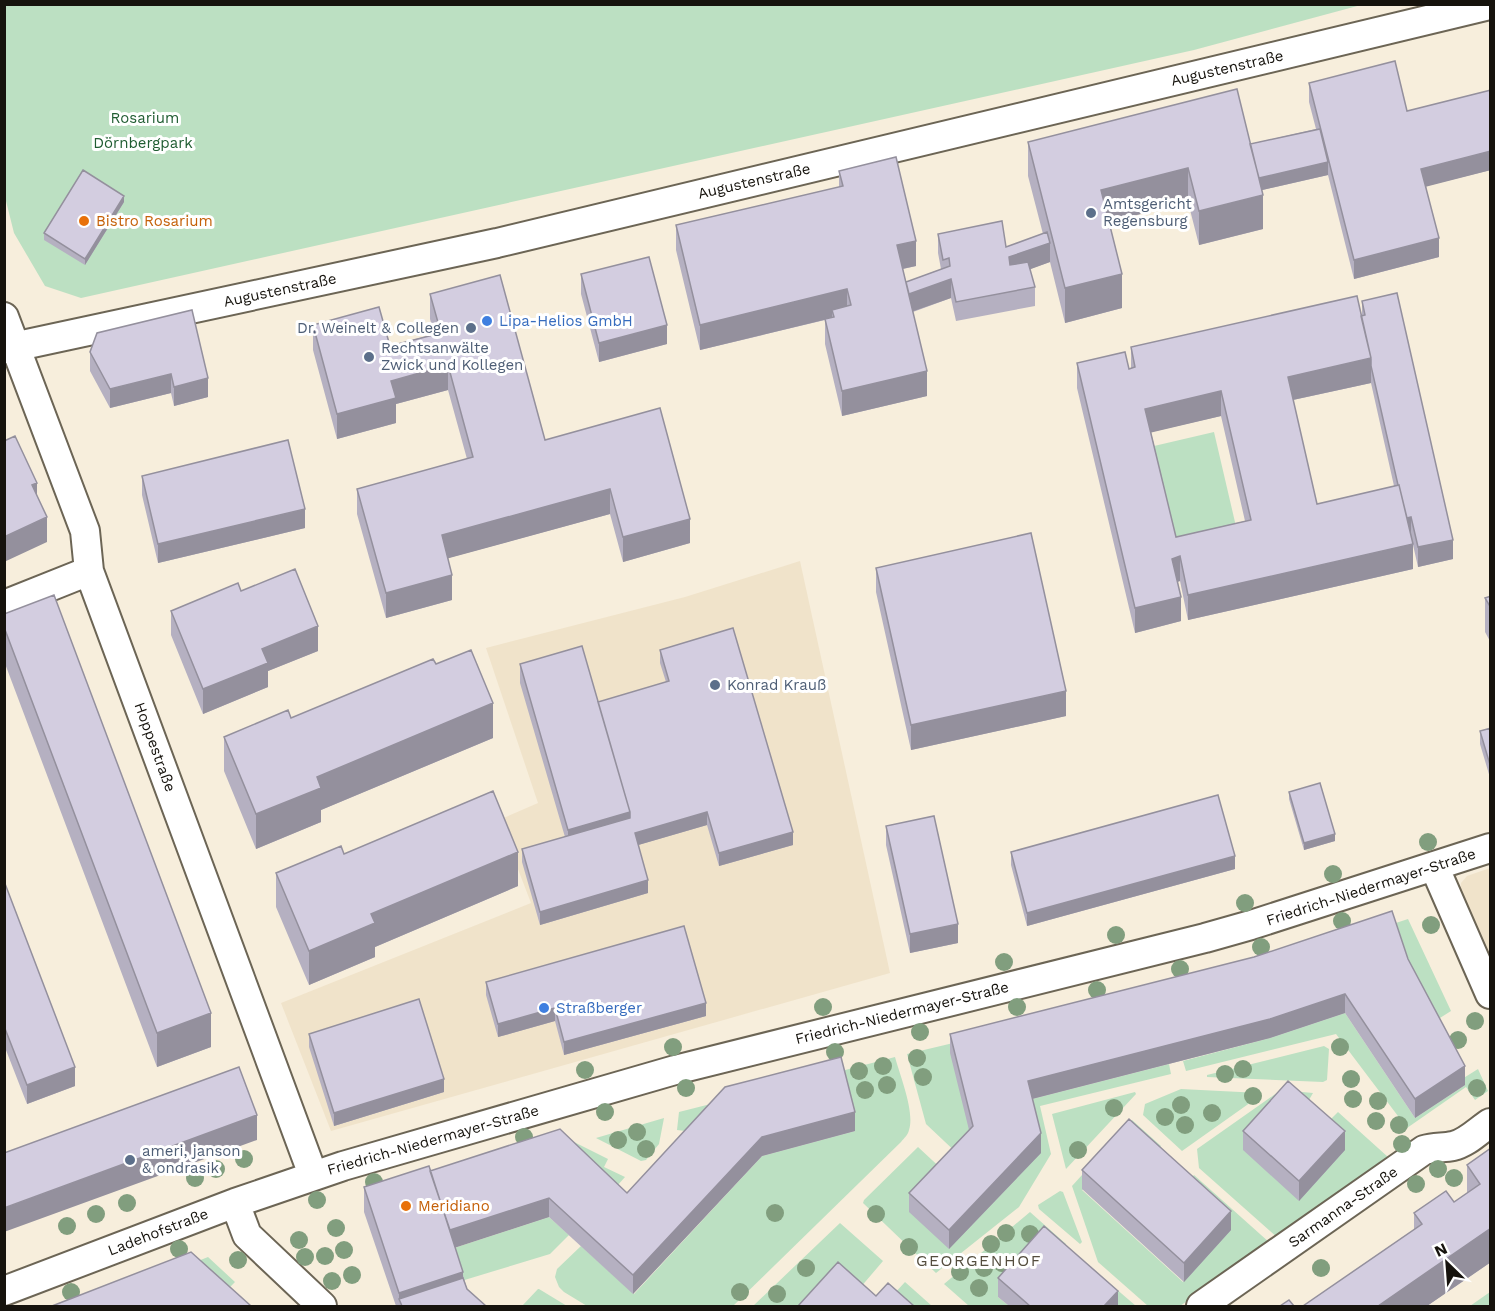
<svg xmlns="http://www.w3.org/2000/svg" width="1495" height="1311" viewBox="0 0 1495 1311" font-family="'Work Sans',sans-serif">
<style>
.built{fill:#f0e3ca}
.green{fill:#bce0c2}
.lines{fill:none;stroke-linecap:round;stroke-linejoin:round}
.street-casing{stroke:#6c6555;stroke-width:32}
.street{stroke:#fff;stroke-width:28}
.tree{fill:#819e7e}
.wall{fill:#b5b0c1;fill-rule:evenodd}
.shaded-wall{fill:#94909d}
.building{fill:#d3cde0;stroke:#94909d;stroke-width:1.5;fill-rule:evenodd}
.service-dot{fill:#5c6f8a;stroke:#fff;stroke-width:2}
.food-dot{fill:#e8710a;stroke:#fff;stroke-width:2}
.shop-dot{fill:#3f7fe0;stroke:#fff;stroke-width:2}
.labels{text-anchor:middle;stroke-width:6;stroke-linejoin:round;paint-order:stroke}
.street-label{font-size:15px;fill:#16130d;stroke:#fff}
.park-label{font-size:15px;fill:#205d32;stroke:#fff}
.service-label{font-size:15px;fill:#4e5e75;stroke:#fff;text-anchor:start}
.food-label{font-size:15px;fill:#c56008;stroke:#fff;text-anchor:start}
.shop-label{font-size:15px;fill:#366cbe;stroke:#fff;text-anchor:start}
.neighbourhood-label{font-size:16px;letter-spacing:1.5px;fill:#544d3e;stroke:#fff}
</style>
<rect width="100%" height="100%" fill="#f7eedc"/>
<path class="built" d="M800 561 890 973 331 1131 281 1003 531 903 499 820 538 803 486 648 685 597Z
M1490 868V968L1460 896 1461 883 1467 876Z"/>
<path class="green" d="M4 5H1361L1194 50 81 298 45 286 14 233 4 193Z
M1214 432 1238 535 1178 549 1154 446Z
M1408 919 1451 1011 1432 1023 1341 941Z
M1345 1013 1415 1118 1465 1085 1462 1079 1478 1069 1488 1091 1475 1100 1466 1087 1407 1128 1336 1034 1186 1071 1183 1061 1270 1038Z
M1008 1030 973 1145 961 1157 926 1124 907 1054Z
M1324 1046 1329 1049 1327 1080 1323 1082 1207 1077V1075Z
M895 1057C900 1076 915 1112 909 1130 908 1135 904 1138 901 1142L733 1306H587L564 1292 559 1287 555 1277 557 1269 581 1246 634 1294 762 1156 855 1131 784 1086Z
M1169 1064 1171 1074 1040 1106 1051 1154 1019 1207 936 1273 863 1203 864 1200 918 1147 946 1173 1028 1100Z
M1181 1089 1260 1093 1261 1095 1182 1151 1143 1115 1145 1104Z
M1281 1090 1313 1093 1302 1112 1321 1129 1338 1112 1388 1157 1387 1162 1278 1238 1199 1168 1197 1149Z
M758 1092 685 1131 677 1130 679 1112Z
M1135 1092 1136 1094 1066 1169 1052 1114Z
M664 1118 659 1144 646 1160 641 1161 596 1138Z
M1132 1120 1161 1146 1151 1157 1082 1190 1183 1282 1184 1187 1194 1175 1270 1243 1180 1306H1148L1098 1262 1072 1186Z
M574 1142 608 1159 604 1167 625 1177 609 1195 515 1160Z
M1060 1191 1063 1192 1082 1242 1080 1244 1039 1209 1038 1205Z
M1030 1212 1066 1244 1056 1256 998 1297 1009 1306H969L944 1284Z
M549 1217 569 1235 550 1254 458 1282 448 1250Z
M840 1223 883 1261 854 1295 815 1306H753Z
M208 1257 235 1282 220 1297 178 1269Z
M1093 1269 1136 1306H1114L1083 1280Z
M905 1282 932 1306H892L893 1295Z
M538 1289H539L567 1306H522Z
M1490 1292V1306H1470Z"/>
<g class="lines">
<defs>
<path id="street" d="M4 317 85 531 89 571 313 1175
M4 349 497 243 1490 5
M4 605 89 571
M1434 866 1490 994
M235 1203 247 1235 322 1306
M4 1291 235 1203 343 1166 675 1070 1205 938 1251 925 1490 848
M1201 1306 1424 1150C1434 1147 1443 1148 1453 1146 1467 1143 1479 1130 1490 1123"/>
</defs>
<use href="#street" class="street-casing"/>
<use href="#street" class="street"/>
</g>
<g class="tree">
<circle cx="1428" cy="842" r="9"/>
<circle cx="1333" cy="874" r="9"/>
<circle cx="1245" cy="903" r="9"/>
<circle cx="1342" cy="921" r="9"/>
<circle cx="1431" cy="925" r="9"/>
<circle cx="1116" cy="935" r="9"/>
<circle cx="1261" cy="947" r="9"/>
<circle cx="1004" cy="962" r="9"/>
<circle cx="1180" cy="969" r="9"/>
<circle cx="1097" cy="990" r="9"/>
<circle cx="823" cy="1007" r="9"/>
<circle cx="1017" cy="1007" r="9"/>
<circle cx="1475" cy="1021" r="9"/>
<circle cx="920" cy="1032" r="9"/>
<circle cx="1458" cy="1040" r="9"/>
<circle cx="673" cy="1047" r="9"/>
<circle cx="1340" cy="1047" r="9"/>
<circle cx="835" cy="1052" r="9"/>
<circle cx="917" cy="1058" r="9"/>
<circle cx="883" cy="1066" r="9"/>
<circle cx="1243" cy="1069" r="9"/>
<circle cx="585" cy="1070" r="9"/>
<circle cx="859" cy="1071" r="9"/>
<circle cx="1225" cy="1074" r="9"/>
<circle cx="923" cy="1077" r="9"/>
<circle cx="1351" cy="1079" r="9"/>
<circle cx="887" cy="1085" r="9"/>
<circle cx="686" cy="1088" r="9"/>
<circle cx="1477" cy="1088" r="9"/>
<circle cx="865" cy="1090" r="9"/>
<circle cx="1253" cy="1096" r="9"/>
<circle cx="1353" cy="1099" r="9"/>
<circle cx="1378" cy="1101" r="9"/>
<circle cx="1181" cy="1105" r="9"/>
<circle cx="1114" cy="1108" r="9"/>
<circle cx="605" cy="1112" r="9"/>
<circle cx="1212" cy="1113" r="9"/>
<circle cx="1165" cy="1117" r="9"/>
<circle cx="1376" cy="1121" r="9"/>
<circle cx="1185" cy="1125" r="9"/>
<circle cx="1399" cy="1125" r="9"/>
<circle cx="637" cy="1132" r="9"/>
<circle cx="524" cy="1137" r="9"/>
<circle cx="618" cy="1140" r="9"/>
<circle cx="1402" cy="1144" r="9"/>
<circle cx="646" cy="1149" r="9"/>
<circle cx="1078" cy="1150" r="9"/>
<circle cx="244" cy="1159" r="9"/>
<circle cx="216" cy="1169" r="9"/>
<circle cx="1438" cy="1169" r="9"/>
<circle cx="195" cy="1178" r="9"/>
<circle cx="1454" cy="1178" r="9"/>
<circle cx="374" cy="1182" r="9"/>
<circle cx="1416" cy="1184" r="9"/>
<circle cx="317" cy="1200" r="9"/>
<circle cx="127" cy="1203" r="9"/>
<circle cx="775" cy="1213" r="9"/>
<circle cx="96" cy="1214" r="9"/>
<circle cx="876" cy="1214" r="9"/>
<circle cx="67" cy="1226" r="9"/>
<circle cx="336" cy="1228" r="9"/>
<circle cx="1006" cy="1233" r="9"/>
<circle cx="1030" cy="1234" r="9"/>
<circle cx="299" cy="1240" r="9"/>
<circle cx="991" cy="1244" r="9"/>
<circle cx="909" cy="1247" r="9"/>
<circle cx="179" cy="1249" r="9"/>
<circle cx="344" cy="1250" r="9"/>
<circle cx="325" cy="1256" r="9"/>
<circle cx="305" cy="1257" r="9"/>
<circle cx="238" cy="1260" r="9"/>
<circle cx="1002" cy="1263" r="9"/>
<circle cx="806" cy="1268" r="9"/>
<circle cx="984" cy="1268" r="9"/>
<circle cx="1321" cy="1268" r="9"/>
<circle cx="960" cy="1272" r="9"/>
<circle cx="352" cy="1275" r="9"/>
<circle cx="332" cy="1281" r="9"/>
<circle cx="979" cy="1288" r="9"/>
<circle cx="71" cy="1292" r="9"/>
<circle cx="740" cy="1292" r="9"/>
<circle cx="777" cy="1294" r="9"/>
</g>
<path class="wall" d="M1309 83 1407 111 1491 90V170L1426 186 1439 257 1354 279 1328 175 1262 190 1263 229 1199 245 1188 202 1109 222 1122 308 1065 323 1050 262 1030 269 1035 287V306L956 321 951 298 913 312 927 396 842 416 825 344V320L700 350 676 250V225L839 187V171L916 266 903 269 906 282 941 269 938 253V234L1006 247 1043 234 1028 176V142L1250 144 1316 129 1309 102Z
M124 202 85 265 44 240V233Z
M581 274 667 344 599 362 581 294Z
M430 294 545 440 690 543 623 562 610 514 448 558 452 600 386 618 357 514V489L467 459 448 390 396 404V423L337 439 313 350V325L390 346 434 334 430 319Z
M1362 301 1453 559 1418 567 1411 536 1413 569 1188 620 1180 581 1178 582 1181 621 1135 633 1077 388V363L1129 369 1131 368V347L1362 316ZM1371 383 1394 486 1317 504 1293 400ZM1221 416 1245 521 1176 537 1151 432Z
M97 333 208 397 174 406 171 393 110 408 90 371V352Z
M142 476 305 528 158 563 142 495Z
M876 568 1066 716 911 750 876 592Z
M241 591 318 651 268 671V687L203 714 171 635V611Z
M1491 596V643L1485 632V598Z
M4 614 211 1047 157 1067 4 661Z
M660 650 793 845 719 866 707 825 638 845 648 893 540 925 522 862V849L565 837 520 683V664L598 702 666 682 660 663Z
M436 664 493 738 321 810V822L256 849 224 771V737L291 718Z
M1491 728V781L1480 744V731Z
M1289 792 1335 841 1304 850 1289 799Z
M886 826 958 943 910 953 886 845Z
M1011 852 1235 869 1027 926 1011 865Z
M344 854 518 886 375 947V957L309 985 276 907V873Z
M4 881 75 1086 27 1104 4 1045Z
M1408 959 1465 1085 1415 1118 1345 1013 1270 1038 1032 1099 1041 1153 949 1249 909 1212V1193L969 1130 950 1053V1034Z
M486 982 706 1016 564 1055 555 1021 498 1037 486 995Z
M309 1034 444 1092 334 1126 309 1047Z
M725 1087 855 1131 762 1156 633 1294 549 1217 455 1247 467 1289 486 1306H396L364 1212V1187L430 1171 627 1193Z
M1243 1131 1345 1150 1299 1201 1243 1150Z
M1491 1148V1262L1427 1306H1303L1414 1230V1213L1454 1202 1467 1193V1165Z
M1082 1170 1231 1230 1184 1282 1082 1189Z
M998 1278 1118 1306H1009L998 1297Z"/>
<path class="shaded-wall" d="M1491 151V170L1421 188V169Z
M1328 162V175L1254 192V179Z
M1188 168V202L1101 224V190Z
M1263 195V229L1199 245V211Z
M124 196V202L85 265V259Z
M1439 238V257L1354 279V260Z
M916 241V266L897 270V245Z
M1050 243V262L1009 277V257Z
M1122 274V308L1065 323V288Z
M951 279V298L908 313V294Z
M847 289V314L832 310V318L700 350V325Z
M667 325V344L599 362V343Z
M1371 358V383L1288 401V377Z
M448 365V390L396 404V423L337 439V414L391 381Z
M927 371V396L842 416V391Z
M171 374V393L110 408V389Z
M208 378V397L174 406V387Z
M1221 391V416L1145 434V409Z
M37 483V508L32 485Z
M610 489V514L442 560V535Z
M305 509V528L158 563V544Z
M47 517V542L4 562V537Z
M1411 517V536L1406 518Z
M690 519V543L623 562V537Z
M1453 540V559L1418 567V547Z
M1413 544V569L1188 620V595Z
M1180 556V581L1172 583V559Z
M452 575V600L386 618V593Z
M1181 597V621L1135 633V608Z
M318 626V651L268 671V687L203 714V689L262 649Z
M1066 691V716L911 750V725Z
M493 703V738L321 810V822L256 849V814L317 777Z
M630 812V831L568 849V830Z
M707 812V825L635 846V833Z
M793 832V845L719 866V853Z
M1335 834V841L1304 850V843Z
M518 852V886L375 947V957L309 985V951L371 914Z
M1235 856V869L1027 926V913Z
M648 880V893L540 925V912Z
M958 924V943L910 953V934Z
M1345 994V1013L1270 1038 1028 1100V1081Z
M706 1003V1016L564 1055V1042Z
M555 1008V1021L498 1037V1024Z
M211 1013V1047L157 1067V1033Z
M1465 1066V1085L1415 1118V1099Z
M75 1067V1086L27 1104V1085Z
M444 1079V1092L334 1126V1113Z
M855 1112V1131L762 1156 633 1294V1275L762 1137Z
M257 1115V1140L4 1232V1208Z
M1345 1131V1150L1299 1201V1181Z
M1041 1133V1153L949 1249V1230Z
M549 1198V1217L448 1250V1231Z
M1231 1211V1230L1184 1282V1263Z
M1491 1228V1262L1427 1306H1378Z
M463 1272V1297L399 1299V1306V1293Z
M1118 1291V1306H1104Z"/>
<path class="building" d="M1395 61 1407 111 1491 90V151L1421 169 1439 238 1354 260 1309 83Z
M1237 89 1263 195 1199 211 1188 168 1101 190 1122 274 1065 288 1028 142Z
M1320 129 1328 162 1259 178 1250 144Z
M896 157 916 241 897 245 927 371 842 391 825 319 834 317 832 310 851 305 847 289 700 325 676 225 843 186 839 171Z
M83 170 124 196 85 259 44 233Z
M1002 221 1006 247 1047 232 1050 243 1009 257 1010 265 1028 262 1035 287 956 302 951 279 909 294 906 282 950 266 949 258 943 260 938 234Z
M649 257 667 325 599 343 581 274Z
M500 275 545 440 660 408 690 519 623 537 610 489 442 535 452 575 386 593 357 489 473 457 448 365 391 381 396 398 337 414 313 325 379 307 390 346 441 333 430 294Z
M1397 293 1453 540 1418 547 1411 517 1407 518 1399 485H1398L1371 366V358L1361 316 1365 315 1362 301Z
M1357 296 1371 358 1288 377 1317 504 1399 485 1413 544 1188 595 1180 556 1172 559 1181 597 1135 608 1077 363 1125 352 1129 369 1135 367 1131 347ZM1221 391 1251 520 1176 537 1145 409Z
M192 310 208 378 174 387 171 374 110 389 90 352 97 333Z
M15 436 37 483 32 485 47 517 4 537V441Z
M288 440 305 509 158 544 142 476Z
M1031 533 1066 691 911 725 876 568Z
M295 569 318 626 262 649 268 663 203 689 171 611 238 583 241 591Z
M54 595 211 1013 157 1033 4 627V614Z
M1491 596V608L1485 598Z
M733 628 793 832 719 853 707 812 635 833 648 880 540 912 522 849 630 818V812L598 702 669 681 660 650Z
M582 646 630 812 568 830 520 664Z
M471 650 493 703 317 777 321 788 256 814 224 737 288 710 291 718 433 659 436 664Z
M1491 728V768L1480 731Z
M1320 783 1335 834 1304 843 1289 792Z
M493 791 518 852 371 914 375 923 309 951 276 873 341 846 344 854Z
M1218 795 1235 856 1027 913 1011 852Z
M934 816 958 924 910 934 886 826Z
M4 881 75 1067 27 1085 4 1026Z
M1392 911 1408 959 1465 1066 1415 1099 1345 994 1270 1019 1028 1081 1041 1133 949 1230 909 1193 973 1126 950 1034 1254 957Z
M684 926 706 1003 564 1042 555 1008 498 1024 486 982Z
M419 999 444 1079 334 1113 309 1034Z
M841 1057 855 1112 762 1137 633 1275 549 1198 450 1230 430 1171 560 1129 627 1193 725 1087Z
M239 1067 257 1115 4 1208V1153Z
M1288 1081 1345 1131 1299 1181 1243 1131Z
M1129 1119 1231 1211 1184 1263 1082 1170Z
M1491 1148V1228L1378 1306H1303L1422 1224 1414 1213 1446 1191 1454 1202 1480 1184 1467 1165Z
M429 1166 463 1272 399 1293 364 1187Z
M1044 1226 1118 1291 1104 1306H1030L998 1278Z
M191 1252 251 1306H52Z
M838 1262 876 1296 888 1283 914 1306H798Z
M463 1278 467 1289 486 1306H402L399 1299Z
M1289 1300 1294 1306H1280Z"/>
<g class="service-dot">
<circle cx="1091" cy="213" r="6"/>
<circle cx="471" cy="328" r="6"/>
<circle cx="369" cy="357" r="6"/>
<circle cx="715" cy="685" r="6"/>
<circle cx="130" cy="1160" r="6"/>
</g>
<g class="food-dot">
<circle cx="84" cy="221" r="6"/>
<circle cx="406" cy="1206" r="6"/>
</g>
<g class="shop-dot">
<circle cx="487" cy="321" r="6"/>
<circle cx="544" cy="1008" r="6"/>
</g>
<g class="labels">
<g class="street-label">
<text transform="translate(1227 68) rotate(-13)" y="5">Augustenstraße</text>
<text transform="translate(754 181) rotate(-13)" y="5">Augustenstraße</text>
<text transform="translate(280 290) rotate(-12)" y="5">Augustenstraße</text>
<text transform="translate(155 747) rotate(70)" y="5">Hoppestraße</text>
<text transform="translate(1371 887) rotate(-18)" y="5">Friedrich-Niedermayer-Straße</text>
<text transform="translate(902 1013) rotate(-14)" y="5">Friedrich-Niedermayer-Straße</text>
<text transform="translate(433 1140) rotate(-16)" y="5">Friedrich-Niedermayer-Straße</text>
<text transform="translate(1343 1207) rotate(-35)" y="5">Sarmanna-Straße</text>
<text transform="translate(158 1232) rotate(-21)" y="5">Ladehofstraße</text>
</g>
<g class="park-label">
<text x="145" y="123">Rosarium</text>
<text x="143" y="148">Dörnbergpark</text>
</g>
<g class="service-label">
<text x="1103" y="209">Amtsgericht<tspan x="1103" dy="17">Regensburg</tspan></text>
<text x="459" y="333" text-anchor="end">Dr. Weinelt &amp; Collegen</text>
<text x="381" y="353">Rechtsanwälte<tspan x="381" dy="17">Zwick und Kollegen</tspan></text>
<text x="727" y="690">Konrad Krauß</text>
<text x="142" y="1156">ameri, janson<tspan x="142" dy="17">&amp; ondrasik</tspan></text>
</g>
<g class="food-label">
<text x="96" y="226">Bistro Rosarium</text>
<text x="418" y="1211">Meridiano</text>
</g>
<g class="shop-label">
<text x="499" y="326">Lipa-Helios GmbH</text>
<text x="556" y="1013">Straßberger</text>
</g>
<g class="neighbourhood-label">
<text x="979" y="1266">GEORGENHOF</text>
</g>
</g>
<rect width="1495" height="1311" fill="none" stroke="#16130d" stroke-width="12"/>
<g transform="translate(1447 1263) rotate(335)" stroke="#ffffff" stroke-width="4.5" paint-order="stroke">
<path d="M0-4.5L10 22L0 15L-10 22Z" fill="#16130d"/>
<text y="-9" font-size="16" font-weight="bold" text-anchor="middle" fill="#16130d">N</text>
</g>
</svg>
